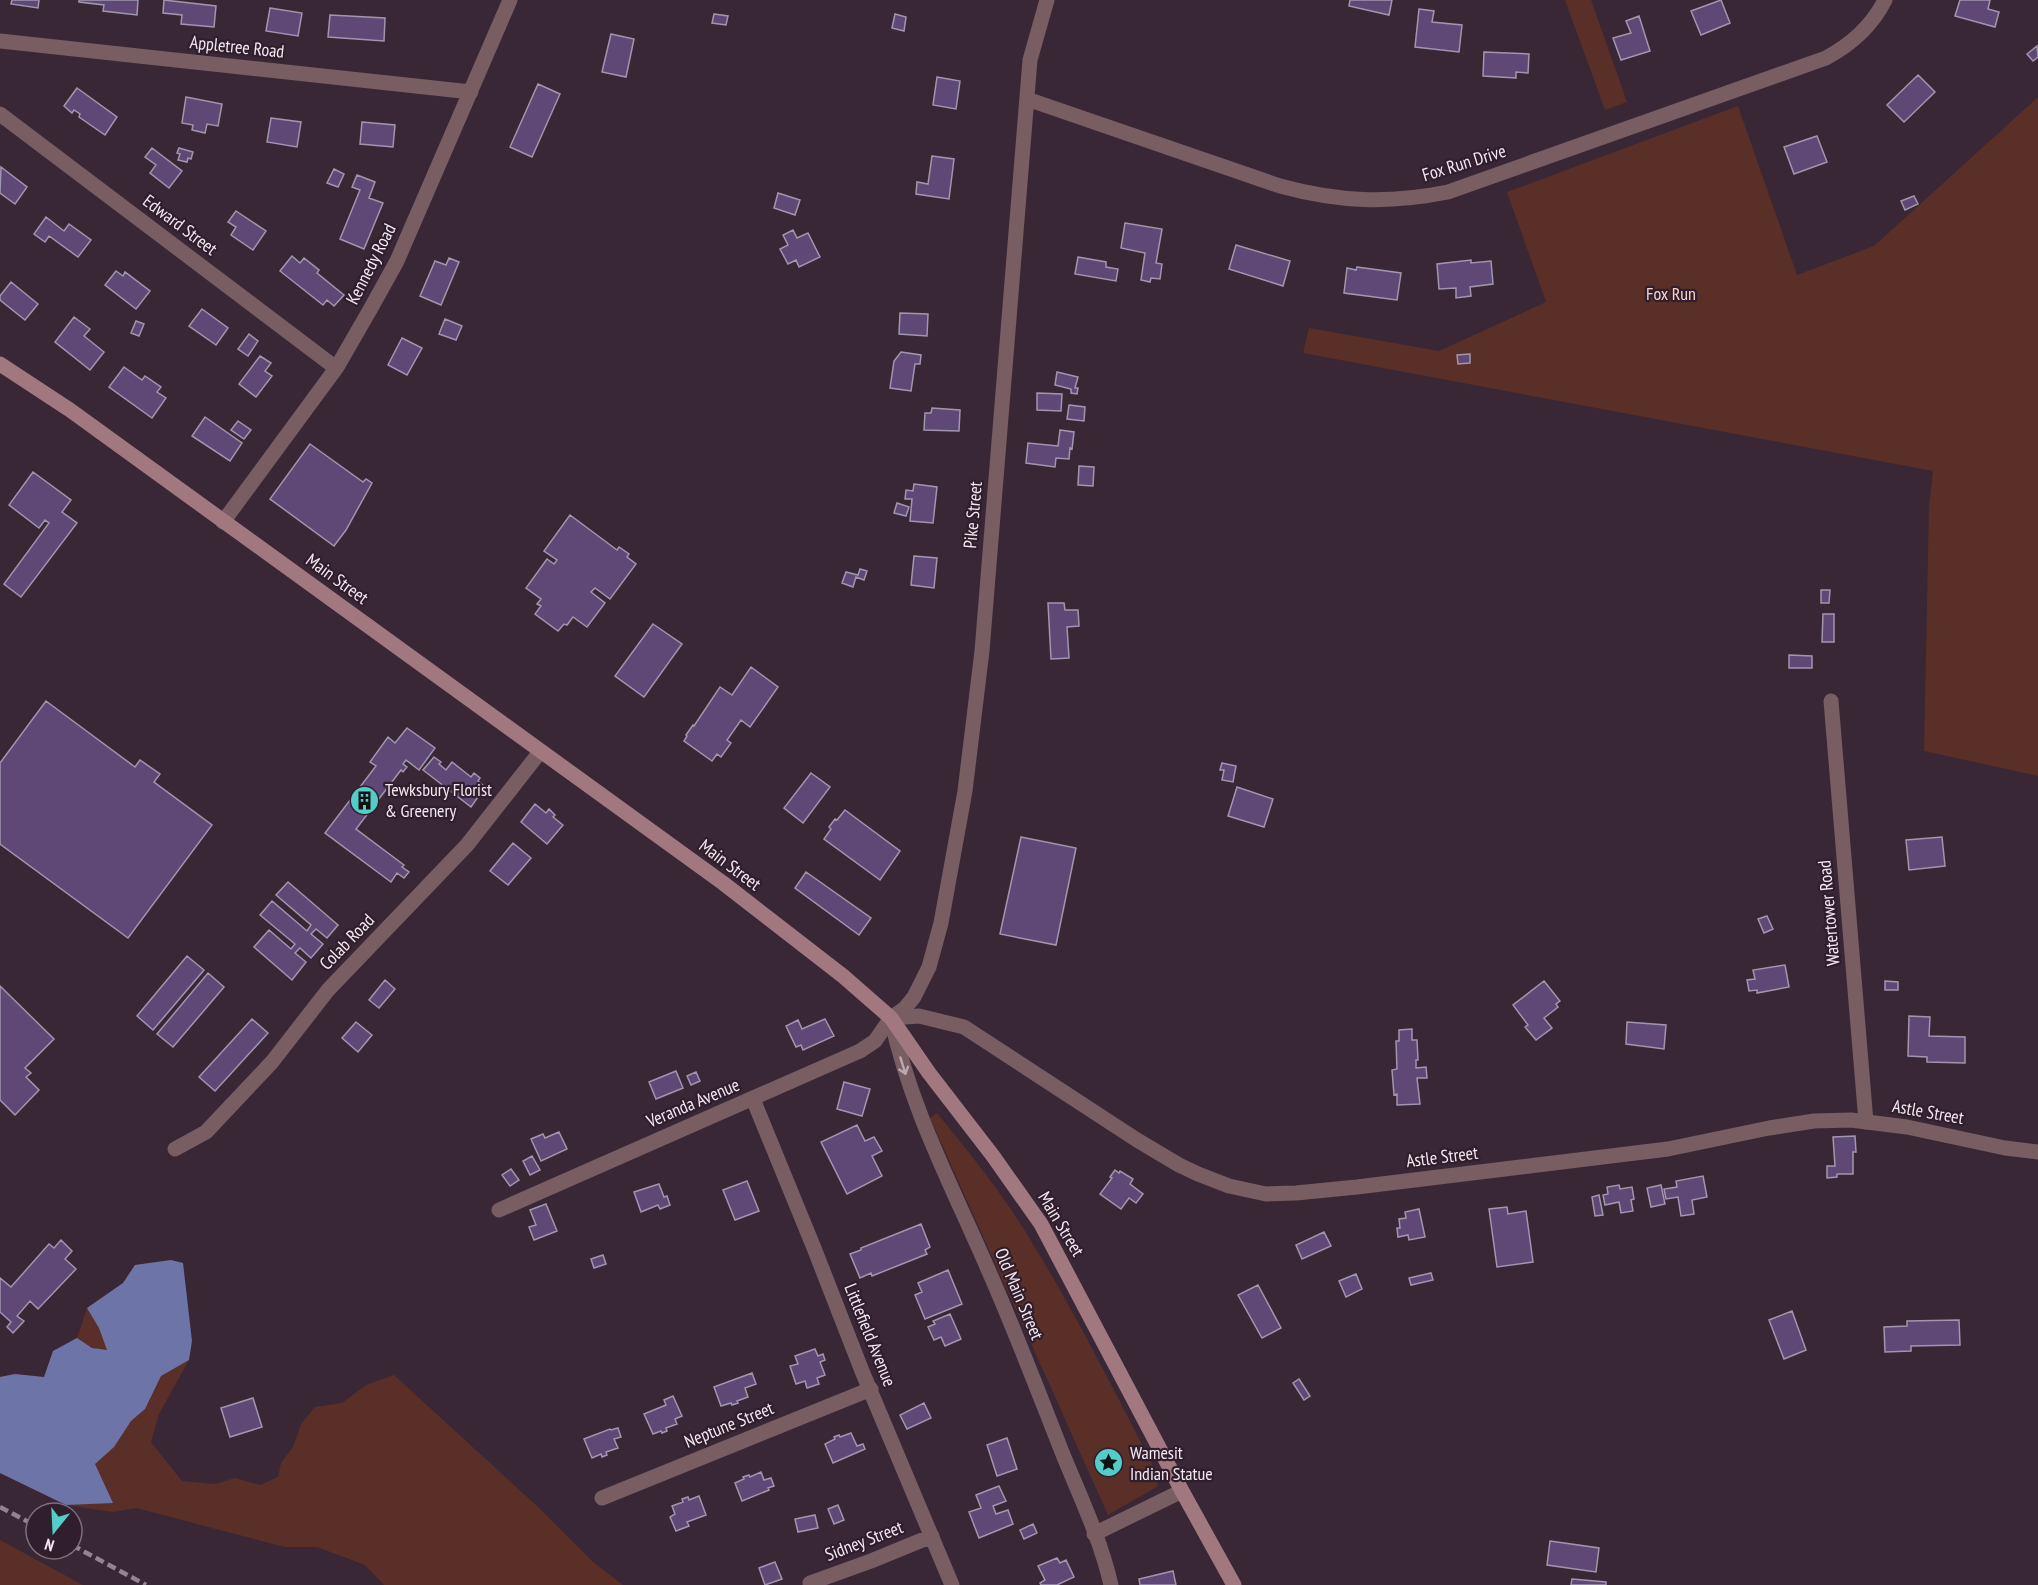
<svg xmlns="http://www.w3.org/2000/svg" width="2038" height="1585" viewBox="0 0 2038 1585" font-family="'PT Sans Narrow',sans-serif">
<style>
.green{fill:#592f27}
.water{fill:#6d74a7}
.building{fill:#5f4776;stroke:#a196ae;stroke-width:1.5}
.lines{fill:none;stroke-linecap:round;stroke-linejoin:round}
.minor{stroke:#785d63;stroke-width:15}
.tertiary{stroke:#785d63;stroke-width:15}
.secondary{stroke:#a17780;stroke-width:15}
.rail{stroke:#948490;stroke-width:4.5;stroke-dasharray:9 4.5;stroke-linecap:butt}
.oneway{stroke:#bca9b1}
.labels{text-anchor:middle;stroke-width:4.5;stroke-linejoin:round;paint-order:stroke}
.street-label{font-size:18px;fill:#f4e8f1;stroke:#301e2c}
.park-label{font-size:18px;fill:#fad4cc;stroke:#301e2c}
.poi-label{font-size:18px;fill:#f4e8f1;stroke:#301e2c;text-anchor:start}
</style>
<rect width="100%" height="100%" fill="#3a2736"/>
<path class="green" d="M1565 0H1591L1627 102 1605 110Z
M2038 97V776L1924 751 1929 507 1933 471 1303 353 1309 328 1439 351 1546 302 1507 192 1738 106 1797 275 1874 246Z
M937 1113C968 1151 999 1189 1025 1231 1073 1308 1114 1390 1156 1472L1158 1486 1108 1515 930 1118Z
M171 1260 189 1360 159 1414 151 1442 182 1481 215 1484 235 1478 260 1485 278 1477 281 1463 293 1447 301 1424 315 1407 342 1403 366 1385 394 1375 537 1506 593 1562 623 1585H384L365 1565 317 1547H285L136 1508 113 1512 66 1505 0 1473V1377L15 1374 44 1377 53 1351 77 1338 87 1308 123 1283 135 1265Z
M0 1540 83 1585H0Z"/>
<path class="water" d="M171 1260 183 1263 192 1341 189 1360 161 1376 145 1409 131 1421 114 1447 95 1464 113 1503 66 1505 0 1473V1377L15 1374 44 1377 53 1351 77 1338 92 1348 107 1350 99 1328 87 1308 123 1283 135 1265Z"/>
<path class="building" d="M12 0H39L38 8 11 4Z
M79 0H138L137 15 103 11 104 5 79 2Z
M164 0 216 6 214 27 181 24 182 15 163 13Z
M1350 0H1392L1389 15 1349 6Z
M1721 0 1730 23 1701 35 1691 11Z
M1960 0H1990L1988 9 1999 12 1995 27 1955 16Z
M270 8 302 13 298 36 266 31Z
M1419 9 1434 11 1432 22 1462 25 1459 52 1415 47Z
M714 14 728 16 726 25 712 23Z
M895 14 906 17 904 31 892 28Z
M330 15 385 18 384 41 328 37Z
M1639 16 1650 51 1621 60 1613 38 1631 33 1626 21Z
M611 34 634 39 626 77 602 72Z
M2037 46 2038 57 2033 61 2027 54Z
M1484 52 1529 54 1528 73 1516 72V78L1483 76Z
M1918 75 1935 92 1904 122 1887 105Z
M937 77 960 81 956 109 933 105Z
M538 84 560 94 532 157 510 147Z
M77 88 117 117 105 135 79 117 80 114 74 110 72 113 64 106Z
M186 97 222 104 218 126 207 124 205 133 192 130 193 125 182 123Z
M271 118 301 122 297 147 267 142Z
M362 122 395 125 393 147 360 144Z
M1817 136 1827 162 1794 174 1784 147Z
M152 148 182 171 169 188 150 173 156 165 145 157Z
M179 148 193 152 191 159 188 158 187 162 178 160 180 154 177 153Z
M932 156 954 159 949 199 916 194 917 182 928 184Z
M1 167 27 187 15 204 0 193Z
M334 169 344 174 338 187 327 183Z
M357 175 375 182 369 198 383 203 364 249 340 239 360 190 352 187Z
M778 193 800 200 795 215 774 208Z
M1914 196 1918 204 1905 210 1901 201Z
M236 211 266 231 253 250 231 235 236 227 228 222Z
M46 217 64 231 69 224 91 240 78 257 49 236 45 242 34 234Z
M1125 223 1162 229 1156 263 1162 264 1160 279 1151 278 1150 282 1141 280 1145 253 1121 248Z
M793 230 797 238 808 233 820 257 799 267 796 260 788 264 780 249 788 245 783 235Z
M1236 245 1290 261 1283 286 1229 269Z
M292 256 300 263 304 258 319 270 317 273 344 295 334 306 327 300 323 305 280 271Z
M1078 257 1106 262V267L1118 269 1116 281 1075 274Z
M449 258 459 262 441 305 420 296 435 261 446 265Z
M1471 260V263L1491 261 1493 284 1470 287 1471 296 1456 298V288L1439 289 1437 264Z
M1357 267 1401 273 1397 300 1344 293 1347 268 1356 270Z
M116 271 123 276 125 272 150 291 136 309 105 285Z
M11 282 38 304 25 320 0 300V296Z
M202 309 228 328 216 345 189 326Z
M900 313 928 314 927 336 899 334Z
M74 317 90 329 84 336 104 352 90 370 55 342Z
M445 319 462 326 456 340 439 334Z
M136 321 144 324 139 336 131 333Z
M249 334 258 341 248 356 238 349Z
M402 338 422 348 407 375 388 365Z
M901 352 921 355 920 364H915L911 391 890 388 894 361Z
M1470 354V363L1458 364 1457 355Z
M260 356 271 363 265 371 272 376 256 397 239 384Z
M124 367 142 380 145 376 161 387 157 392 166 398 152 418 109 387Z
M1057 372 1078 377 1075 388H1078L1077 394 1071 393V389L1055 385Z
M1037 393 1062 394 1061 411 1037 410Z
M1069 405 1085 407 1084 421 1067 419Z
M932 408 960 410 959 431 924 430 925 413H931Z
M205 417 242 443 230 461 192 436Z
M238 421 251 430 244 439 231 430Z
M1060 430 1074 432 1072 449 1070 448 1069 459 1056 458 1055 467 1026 463 1028 443 1058 446Z
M310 444 363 482 366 479 372 483 346 530 334 546 270 499Z
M1079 466 1094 467 1093 486 1078 485Z
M33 472 71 500 62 512 77 523 21 597 4 584 49 523 45 520 39 528 9 505Z
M914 484 937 487 933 523 910 521 912 499H905L906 490 913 491Z
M897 503 909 507 906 516 894 513Z
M570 515 617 550 619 547 629 554 627 557 636 564 610 599 595 588 591 592 605 603 587 627 573 617 567 625 564 624 558 631 535 614 541 606 537 604 541 599 526 588 547 559 554 564 557 560 544 551Z
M914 556 937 558 934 588 911 585Z
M860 569 867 571 864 580 856 577 853 587 842 583 846 572 858 575Z
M1821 590H1830L1829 603H1821Z
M1048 603H1064L1065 610H1078L1079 626 1067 627 1069 658 1051 659Z
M1823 614H1834V642H1822Z
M653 624 682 644 644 697 615 676Z
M1789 655 1812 656V668H1789Z
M751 667 778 687 750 727 741 720 727 740 731 743 721 757 717 754 712 761 684 741 687 736 686 735 693 725 694 726 720 687 732 695Z
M46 701 135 767 140 760 160 774 154 782 212 825 128 938 0 844V763Z
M407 728 435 748 419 770 406 760 403 764 407 767 403 772 401 770 356 829 404 865 402 867 409 872 404 878 397 873 391 882 325 833 376 766 370 762 388 737 395 743Z
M434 757 441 762 439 764 446 770 452 762 471 777 474 773 480 778 478 781 485 787 471 807 423 770Z
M1222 763 1236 766 1233 782 1222 780 1224 770H1220Z
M811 773 830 787 803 823 784 808Z
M1237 787 1273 799 1264 827 1228 816Z
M535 804 546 813 549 809 555 815 553 817 563 825 547 844 521 822Z
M845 810 900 851 880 880 824 839 831 829 829 827 835 819 837 820Z
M1021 837 1076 848 1056 945 1000 934Z
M1942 837 1945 866 1909 870 1906 840Z
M513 843 531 858 508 885 490 871Z
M806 872 871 918 859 935 795 888Z
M288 882 338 925 327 938 316 929 311 934 323 944 311 958 300 948 295 953 306 962 292 980 254 947 269 930 291 949 295 944 260 915 272 901 307 931 311 925 276 895Z
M1767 916 1773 929 1764 933 1758 919Z
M187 956 204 970 153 1030 137 1016Z
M1785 965 1789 987 1757 993V990L1749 991 1747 980 1755 979 1753 970Z
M208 973 224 987 173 1047 157 1034Z
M385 980 395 989 379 1008 369 1000Z
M1544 981 1560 1001 1556 1004 1558 1007 1544 1018 1552 1028 1536 1040 1525 1027 1528 1025 1513 1005Z
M1885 981 1898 982V990H1885Z
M0 986 54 1039 25 1068 31 1073 26 1077 39 1090 15 1115 0 1100Z
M1909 1016 1930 1017 1929 1036 1965 1037V1063L1927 1062V1057L1908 1056Z
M252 1019 268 1033 215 1091 199 1077Z
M825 1019 834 1036 803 1050 801 1045 796 1047 786 1026 798 1020 802 1029Z
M356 1022 372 1035 358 1052 342 1038Z
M1627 1022 1666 1025 1664 1049 1626 1044Z
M1412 1029V1040H1417L1418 1060H1416V1068L1426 1067 1427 1078H1417L1420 1104 1397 1105V1094L1394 1095 1392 1070 1397 1069 1396 1041H1399V1030Z
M676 1071 683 1088 656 1099 649 1082Z
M696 1072 700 1081 691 1085 687 1076Z
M844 1082 870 1089 862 1116 837 1109Z
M857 1125 865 1141 874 1137 882 1151 872 1156 882 1176 847 1194 821 1142Z
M559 1132 567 1149 541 1161 531 1139 543 1134 545 1138Z
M1855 1136 1856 1152H1853V1174H1837V1177L1827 1178V1166H1835L1833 1137Z
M532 1156 540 1170 530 1175 523 1161Z
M511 1169 519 1180 510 1186 502 1175Z
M1115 1170 1119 1173 1120 1171 1133 1179 1130 1184 1143 1194 1136 1203 1129 1198 1121 1209 1100 1194 1112 1178 1110 1177Z
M1703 1176 1707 1197 1692 1200 1694 1214 1681 1216 1678 1197 1666 1199 1664 1189 1677 1187 1676 1181Z
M747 1181 759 1211 735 1220 723 1190Z
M659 1184 664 1197 667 1196 670 1205 660 1209 658 1205 641 1212 634 1192Z
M1619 1185 1620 1189 1632 1187 1634 1199 1631 1200 1633 1211 1621 1213 1619 1202 1605 1205 1603 1195 1608 1194 1607 1187Z
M1661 1185 1665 1204 1651 1207 1647 1188Z
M1599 1195 1603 1215 1595 1216 1592 1197Z
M546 1204 557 1231 534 1240 529 1227 536 1225 530 1210Z
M1507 1207 1508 1214 1526 1211 1533 1262 1497 1267 1489 1209Z
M1419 1209 1425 1237 1409 1240 1408 1235 1398 1237 1397 1228H1400L1399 1219 1406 1218 1405 1212Z
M921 1224 930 1247 925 1250 927 1254 872 1276 871 1273 860 1278 850 1254 861 1250V1248Z
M1324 1232 1331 1246 1302 1259 1296 1245Z
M61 1240 72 1251 65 1259 76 1269 38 1309 30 1301 17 1316 24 1321 13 1333 7 1327 11 1322 0 1312V1278L11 1287 49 1244 54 1248Z
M603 1255 606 1264 594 1268 591 1259Z
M948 1270 962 1304 925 1319 915 1295 922 1292 918 1283Z
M1431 1273 1433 1280 1411 1285 1409 1278Z
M1356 1274 1362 1289 1346 1297 1339 1281Z
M1258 1285 1281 1328 1262 1338 1238 1295Z
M1792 1311 1806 1350 1784 1359 1769 1320Z
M950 1314 961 1339 945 1346 941 1337 934 1340 928 1327 935 1324 933 1321Z
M1959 1320 1960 1345 1911 1346V1351L1885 1352 1884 1327 1907 1326V1321Z
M815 1349 818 1356 823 1354 825 1360 820 1362 825 1375 817 1378 819 1384 807 1388 805 1381 796 1384 790 1366 798 1364 795 1356Z
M752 1373 756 1384 745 1388 748 1397 737 1401 738 1403 732 1405 731 1403 721 1406 714 1387Z
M1299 1379 1310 1396 1304 1400 1293 1383Z
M673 1396 682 1416 675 1419 677 1424 666 1428 667 1431 662 1433 661 1431 653 1434 644 1414 666 1405 664 1400Z
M253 1398 262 1427 230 1437 221 1408Z
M924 1403 931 1418 907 1429 900 1415Z
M618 1428 621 1437 614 1439 618 1448 606 1452 607 1455 602 1457 601 1454 592 1458 584 1439 610 1429 611 1430Z
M851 1433 857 1446 863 1444 865 1449 833 1463 825 1444 835 1439 834 1437 839 1435 840 1437Z
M1007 1438 1017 1469 997 1476 987 1445Z
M761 1472 764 1480 771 1478 774 1486 768 1488 769 1490 742 1501 735 1483 744 1479 743 1477 749 1475 750 1477Z
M999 1486 1006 1501 993 1506 996 1514 1008 1510 1013 1524 979 1538 969 1512 981 1508 976 1495Z
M699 1496 706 1515 687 1522 689 1526 676 1531 670 1517 675 1514 672 1506 683 1502 682 1499 688 1497 689 1500Z
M838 1505 844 1520 834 1524 828 1509Z
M815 1515 818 1528 798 1532 795 1519Z
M1033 1524 1037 1533 1024 1539 1020 1530Z
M1550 1541 1599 1548 1596 1572 1547 1565Z
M1057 1558 1060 1563 1066 1560 1074 1577 1057 1585H1041L1040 1583 1045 1580 1038 1566Z
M775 1562 782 1579 765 1585 759 1568Z
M1173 1571 1176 1585H1140L1139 1579Z
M1572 1579 1606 1582V1585H1571Z"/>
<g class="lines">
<path class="minor" d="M0 41 471 92
M1027 99 1280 186C1339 202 1388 204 1448 192L1826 58C1852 44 1872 26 1885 0
M0 114 336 368
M223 522 337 367 371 308 397 261 510 0
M1831 701 1866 1122
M891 1018C910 1107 951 1184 987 1267 1015 1330 1039 1394 1064 1457 1081 1498 1101 1541 1111 1585
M753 1099 814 1248 862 1371 952 1585
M175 1149 206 1132 272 1062 328 990 467 845 540 752
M499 1210 860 1051 875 1041 891 1018 905 1008 914 997 929 967 941 923 965 791 982 651 1030 60 1047 0
M602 1498 871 1389
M1094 1534 1182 1491
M810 1583 871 1561 932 1536"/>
<path class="tertiary" d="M891 1018 919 1016 964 1027 1137 1140 1179 1165 1198 1174 1229 1186 1266 1194 1296 1193 1357 1187 1668 1149 1769 1128 1814 1121 1851 1120 1907 1127 2005 1148 2038 1152"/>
<path class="secondary" d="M0 364 70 410 723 883 843 976 891 1018 929 1073 993 1156 1041 1224 1182 1491 1234 1585"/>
<path class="rail" d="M0 1507 36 1526
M72 1545 146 1585"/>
</g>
<defs><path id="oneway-shaft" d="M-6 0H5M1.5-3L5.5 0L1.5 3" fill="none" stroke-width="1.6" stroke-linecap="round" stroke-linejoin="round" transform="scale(1.5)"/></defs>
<use class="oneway" href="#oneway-shaft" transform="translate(903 1066) rotate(73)"/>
<defs>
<symbol id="building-disc" viewBox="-11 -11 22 22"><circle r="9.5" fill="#54cdc8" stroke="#301e2c"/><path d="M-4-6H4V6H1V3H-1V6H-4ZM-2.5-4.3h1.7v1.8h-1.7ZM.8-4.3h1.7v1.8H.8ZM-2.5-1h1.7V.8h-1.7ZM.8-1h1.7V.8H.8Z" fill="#111"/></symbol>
<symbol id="sight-disc" viewBox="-11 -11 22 22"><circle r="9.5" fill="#54cdc8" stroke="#301e2c"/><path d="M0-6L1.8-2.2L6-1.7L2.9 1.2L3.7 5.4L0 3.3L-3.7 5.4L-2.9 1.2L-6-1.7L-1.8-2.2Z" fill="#111"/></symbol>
</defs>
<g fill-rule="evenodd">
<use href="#building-disc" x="348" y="784" width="33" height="33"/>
<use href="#sight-disc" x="1092" y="1446" width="33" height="33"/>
</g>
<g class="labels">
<g class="street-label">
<text transform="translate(237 47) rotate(6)" y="6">Appletree Road</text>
<text transform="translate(1464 163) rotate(-17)" y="6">Fox Run Drive</text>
<text transform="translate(180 225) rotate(37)" y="6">Edward Street</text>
<text transform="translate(371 264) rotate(-63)" y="6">Kennedy Road</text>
<text transform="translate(973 515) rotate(-85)" y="6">Pike Street</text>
<text transform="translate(337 579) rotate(36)" y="6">Main Street</text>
<text transform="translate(730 865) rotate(37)" y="6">Main Street</text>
<text transform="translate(1829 913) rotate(-95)" y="6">Watertower Road</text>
<text transform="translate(347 942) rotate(-46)" y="6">Colab Road</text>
<text transform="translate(693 1103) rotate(-23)" y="6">Veranda Avenue</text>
<text transform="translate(1928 1112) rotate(10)" y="6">Astle Street</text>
<text transform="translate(1442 1157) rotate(-7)" y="6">Astle Street</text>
<text transform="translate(1061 1224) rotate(59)" y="6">Main Street</text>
<text transform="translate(1019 1294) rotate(67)" y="6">Old Main Street</text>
<text transform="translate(870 1335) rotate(68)" y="6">Littlefield Avenue</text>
<text transform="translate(729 1425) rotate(-22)" y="6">Neptune Street</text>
<text transform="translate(864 1541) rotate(-21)" y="6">Sidney Street</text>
</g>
<g class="park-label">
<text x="1671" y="300">Fox Run</text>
</g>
<g class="poi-label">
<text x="385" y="796">Tewksbury Florist<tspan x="385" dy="21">&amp; Greenery</tspan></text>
<text x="1130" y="1459">Wamesit<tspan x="1130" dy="21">Indian Statue</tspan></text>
</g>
</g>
<g transform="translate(54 1531) rotate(198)"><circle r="28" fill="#301e2c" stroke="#7e6f7b" stroke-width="1.5"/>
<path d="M0-4.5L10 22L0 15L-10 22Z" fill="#54cdc8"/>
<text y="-9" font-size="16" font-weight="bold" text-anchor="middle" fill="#f4e8f1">N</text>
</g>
</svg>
